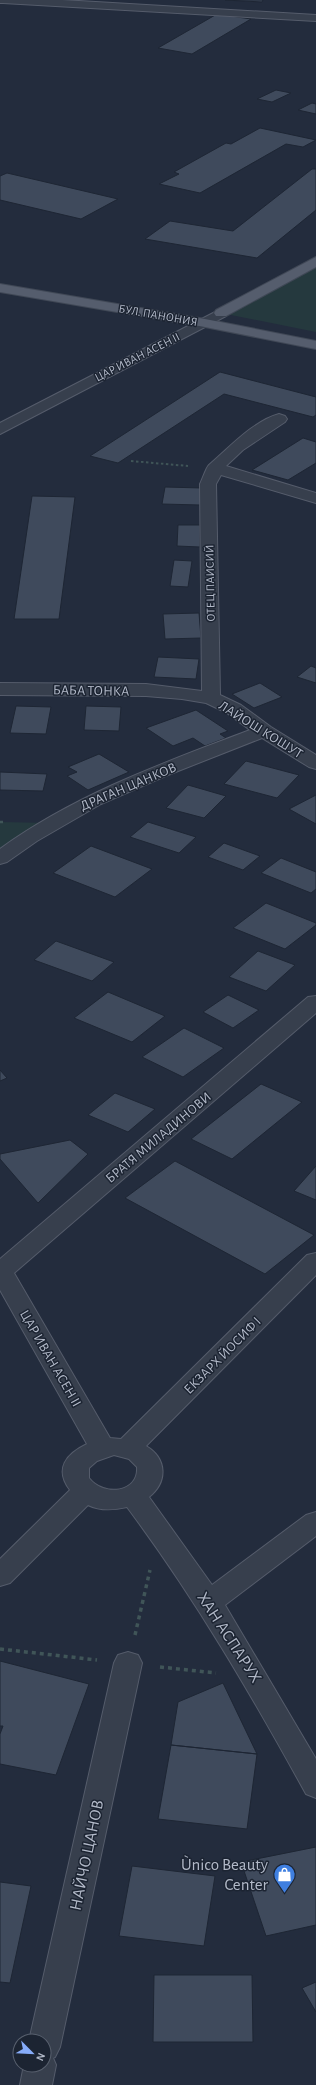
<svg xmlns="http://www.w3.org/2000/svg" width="316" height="2085" viewBox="0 0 316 2085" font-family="'Alegreya Sans',sans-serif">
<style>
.green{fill:#25393e}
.building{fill:#3f4a5c;stroke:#1e2634}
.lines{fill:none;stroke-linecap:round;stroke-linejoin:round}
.minor-casing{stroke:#555c6b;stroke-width:2}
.major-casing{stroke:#404856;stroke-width:2}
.path-far2{stroke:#405558;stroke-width:2;stroke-dasharray:2.5 2.5;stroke-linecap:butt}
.path-far1{stroke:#405558;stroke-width:2.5;stroke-dasharray:3 3;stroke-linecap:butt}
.path{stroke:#405558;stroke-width:3.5;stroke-dasharray:4 4;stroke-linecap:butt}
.minor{fill:#373f4d;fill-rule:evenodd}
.major{fill:#555d6d;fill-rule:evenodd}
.labels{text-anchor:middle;stroke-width:3;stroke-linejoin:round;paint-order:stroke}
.far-street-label{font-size:12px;fill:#b2b9c8;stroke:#1c2432}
.street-label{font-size:14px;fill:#b2b9c8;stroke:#1c2432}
.near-street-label{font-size:17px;fill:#b2b9c8;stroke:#1c2432}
.near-poi-label{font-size:17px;fill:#b2b9c8;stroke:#1c2432;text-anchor:end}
</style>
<rect width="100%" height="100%" fill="#232c3d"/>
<path class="green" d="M316 261V332L221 313Z
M0 822 50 823 0 858Z"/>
<path class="building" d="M225 0H263L262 2Z
M217 14 251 19 192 54 158 48Z
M276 90 291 93 272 102 257 99Z
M312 103 316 104V114L298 110Z
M260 128 316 140 303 147 286 144 200 193 159 184 179 174 174 172 226 143 231 144Z
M312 169H316V210L257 258 145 239 170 221 233 231Z
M7 173 118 199 81 219 0 200V176Z
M220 372 316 397V415L313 417 224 394 118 463 90 456Z
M303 438 316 442V463L288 480 252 470Z
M165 487 202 488 200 505 162 504Z
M32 496 75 497 59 619H14Z
M178 525H200V547L177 546Z
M174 560 192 561 188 587 170 586Z
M199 613 201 638 165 639 163 614Z
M158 657 199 659 196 679 154 677Z
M311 666 316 668V683L297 677Z
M260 683 282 697 254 708 232 694Z
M16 706 51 707 46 734 10 733Z
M86 706 121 707 119 731 84 730Z
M196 710 228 731 220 734 226 738 205 746 193 738 173 746 146 728Z
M99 754 129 772 88 790 67 776 77 772 68 767Z
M246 761 299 775 277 798 224 784Z
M0 772 47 774 43 791 0 790Z
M188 785 226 796 204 818 166 808Z
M316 795V824L289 809Z
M148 822 196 837 179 853 130 837Z
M224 843 260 856 243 870 208 857Z
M91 846 152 869 115 897 53 873Z
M281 858 316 872V889L311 893 261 873Z
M266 903 316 923V925L285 949 233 928Z
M56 941 114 962 92 981 34 960Z
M258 951 295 965 266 991 229 977Z
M108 992 165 1016 132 1042 74 1018Z
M228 995 259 1010 233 1028 203 1012Z
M184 1028 224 1048 183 1077 142 1057Z
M0 1070 7 1078 0 1081Z
M261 1084 302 1102 232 1159 191 1139Z
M115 1093 155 1109 128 1132 88 1115Z
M70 1140 88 1154 38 1203 0 1159V1154Z
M175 1161 314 1235 265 1274 125 1198Z
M316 1166V1200L294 1191Z
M0 1661 89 1684 56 1775 0 1764V1734L3 1726H0Z
M223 1683 257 1754 171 1745 178 1702Z
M171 1745 257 1754 247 1829 158 1819Z
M316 1847V1925L266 1936 241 1862Z
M132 1866 215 1876 204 1946 119 1936Z
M0 1882 31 1886 10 1983 0 1982Z
M154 1975H252L253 2042H153Z
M316 1982V2012L302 1988Z"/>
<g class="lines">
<defs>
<path id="minor" d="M0 0H62L316 15V21L3 3H0Z
M221 309 226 310 228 313 226 316 0 434V423Z
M279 414 285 416 287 419 285 422 243 450 226 466 316 493V503L221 475 216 484 220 695 241 705 271 727 316 755V769L309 767 262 738 168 775 101 804 37 841 7 862 0 864V849C76 794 163 763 250 730L227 713 206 703 182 699 146 696 0 695V683L146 684 202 691 200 484C202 480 207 466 209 465 228 449 253 421 279 414Z
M316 996V1013L14 1273 110 1438 121 1439 307 1255 316 1253V1275L146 1446C167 1458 168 1482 149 1497L212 1585 306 1515 316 1512V1536L225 1605 316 1759V1798L306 1794C251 1694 195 1598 127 1507 114 1510 100 1511 88 1505L10 1583 0 1586V1559L70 1490C54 1469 66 1454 87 1444L0 1290V1259L308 997ZM114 1455 129 1459 137 1467C139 1493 104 1497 89 1478V1468L97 1461Z
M128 1652 138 1655 142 1663 60 2047 55 2057 53 2058 56 2065 52 2085H20L24 2065H44V2041H29L114 1663 118 1655Z"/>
<path id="major" d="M316 257V267L226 316H216L214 313 216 310Z
M0 284 205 319 316 341V349L205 327 0 292Z"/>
</defs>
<use href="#minor" class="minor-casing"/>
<use href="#major" class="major-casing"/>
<path class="path-far2" d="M131 461 188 466"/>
<path class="path-far1" d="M0 822H6"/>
<path class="path" d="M135 1635 150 1570
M0 1649 97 1660
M160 1667 216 1673"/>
<use href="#minor" class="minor"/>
<use href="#major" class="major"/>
</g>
<defs>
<symbol id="shop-pin" viewBox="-11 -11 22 30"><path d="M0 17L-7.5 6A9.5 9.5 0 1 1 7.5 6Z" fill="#3f7fe0" stroke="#1c2432"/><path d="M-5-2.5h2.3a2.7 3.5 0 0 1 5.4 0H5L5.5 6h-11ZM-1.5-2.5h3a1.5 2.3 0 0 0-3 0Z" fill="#fff"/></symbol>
</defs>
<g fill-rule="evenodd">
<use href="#shop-pin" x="272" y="1862" width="25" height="34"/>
</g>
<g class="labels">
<g class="far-street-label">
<text transform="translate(158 315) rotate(10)" y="4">БУЛ. ПАНОНИЯ</text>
<text transform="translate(137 357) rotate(-27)" y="4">ЦАР ИВАН АСЕН II</text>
<text transform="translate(210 583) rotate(-91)" y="4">ОТЕЦ ПАИСИЙ</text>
</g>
<g class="street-label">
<text transform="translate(91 690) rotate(1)" y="5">БАБА ТОНКА</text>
<text transform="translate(261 729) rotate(32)" y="5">ЛАЙОШ КОШУТ</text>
<text transform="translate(128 786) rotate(-23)" y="5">ДРАГАН ЦАНКОВ</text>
<text transform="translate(158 1137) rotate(-40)" y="5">БРАТЯ МИЛАДИНОВИ</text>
<text transform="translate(222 1355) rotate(-45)" y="5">ЕКЗАРХ ЙОСИФ I</text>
<text transform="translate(51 1358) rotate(60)" y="5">ЦАР ИВАН АСЕН II</text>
</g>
<g class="near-street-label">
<text transform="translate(230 1637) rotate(57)" y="6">ХАН АСПАРУХ</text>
<text transform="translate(86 1855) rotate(-78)" y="6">НАЙЧО ЦАНОВ</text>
</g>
<g class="near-poi-label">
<text x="268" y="1870">Ùnico Beauty<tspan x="268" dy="20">Center</tspan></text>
</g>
</g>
<g transform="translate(32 2053) rotate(114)"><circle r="19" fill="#1c2432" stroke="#58606e"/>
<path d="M0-3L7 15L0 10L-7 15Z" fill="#87acf9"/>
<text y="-6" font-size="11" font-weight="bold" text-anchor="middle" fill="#b2b9c8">N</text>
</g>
</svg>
